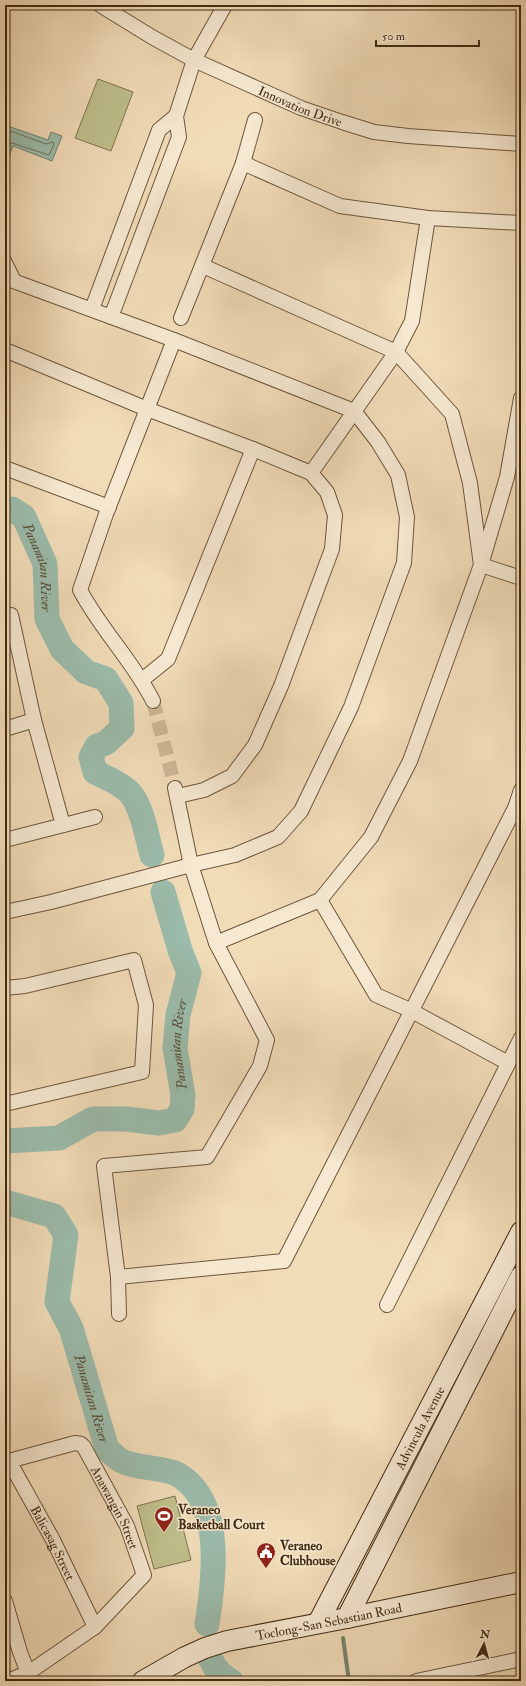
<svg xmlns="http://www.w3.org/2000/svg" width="526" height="1686" viewBox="0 0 526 1686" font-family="'IM FELL Double Pica',serif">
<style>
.green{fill:#bebf8c;stroke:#80744e}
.water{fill:#9bbcac;stroke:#77826e}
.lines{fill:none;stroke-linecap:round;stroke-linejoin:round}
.shore{stroke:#6e735e;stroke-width:1}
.stream{stroke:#77826e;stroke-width:4}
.river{stroke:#9bbcac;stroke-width:25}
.street-tunnel{stroke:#ceb897;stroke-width:14;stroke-dasharray:14 7;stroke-linecap:butt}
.lane-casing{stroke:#6d563b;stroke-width:9}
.street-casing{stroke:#6d563b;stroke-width:16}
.secondary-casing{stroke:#412a11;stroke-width:22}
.lane{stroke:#f6e8d1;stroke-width:7}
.street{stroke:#f6e8d1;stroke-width:14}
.secondary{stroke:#f6e8d1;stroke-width:20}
.labels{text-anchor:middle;stroke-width:3;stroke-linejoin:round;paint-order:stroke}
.street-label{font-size:13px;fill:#412a11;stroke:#f6e8d1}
.poi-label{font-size:13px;font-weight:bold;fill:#412a11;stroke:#f6e8d1;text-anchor:start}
.water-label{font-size:14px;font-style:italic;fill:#584e38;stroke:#f6e8d1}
</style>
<rect width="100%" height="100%" fill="#f1dcb8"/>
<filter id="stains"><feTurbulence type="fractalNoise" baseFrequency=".005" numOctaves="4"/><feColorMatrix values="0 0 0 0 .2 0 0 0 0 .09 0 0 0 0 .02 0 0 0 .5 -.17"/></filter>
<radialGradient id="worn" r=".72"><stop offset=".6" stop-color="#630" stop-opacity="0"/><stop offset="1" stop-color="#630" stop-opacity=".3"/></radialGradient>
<path class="green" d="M98 79 133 92 111 151 75 138Z
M175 1496 191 1560 154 1569 137 1506Z"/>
<path class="water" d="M5 125 48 140 51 132 62 136 52 161 13 146 5 166Z"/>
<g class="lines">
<path class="shore" d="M5 129 46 144 53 142 54 144 49 155 12 143 9 145 5 155"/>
<path class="stream" d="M343 1638 349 1681"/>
<g class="river">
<path id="s1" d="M5 511 12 509 24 517 45 564 47 619 62 649 86 672 106 679 121 703 122 728 106 743 97 746 91 757 95 772C107 778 118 782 128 791 142 803 147 838 152 855"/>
<path id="s2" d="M5 1141 59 1138 93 1119H126L159 1123 175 1120 182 1109 183 1095 175 1048 178 1015 189 973 180 950 163 892"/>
<path id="s3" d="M5 1202 54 1216 66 1235 57 1302 71 1328 107 1449C112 1453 118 1460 124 1462 138 1468 165 1468 177 1474 225 1501 214 1579 207 1624"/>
<path d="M207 1652C213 1665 218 1674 231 1681"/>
</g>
<path class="street-tunnel" d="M153 701 175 787"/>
<defs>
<path id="lane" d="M5 255 19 283"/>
<g id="street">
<path id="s4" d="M100 5 152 37 194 60 301 108 342 122 374 132 408 136 521 144"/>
<path d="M243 163 255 120"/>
<path d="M203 266 396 352 452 414 470 483 481 565 521 578"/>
<path d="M5 278 174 340 354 411 378 442 398 475 407 517 404 563 351 707 301 811 278 837 235 855 191 865 51 902 5 912"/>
<path d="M92 309 159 130 176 116"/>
<path d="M111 317 179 137 176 116 194 60 225 5"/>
<path d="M181 318 243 163 340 206 428 218 521 223"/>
<path d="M5 350 147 409 253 449 311 473 327 492 335 515 332 549 281 686 255 745 232 776 204 790 178 796"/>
<path d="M5 468 109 507"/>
<path d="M311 473 396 352 412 321 428 218"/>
<path d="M5 616 11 615 34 720 63 825"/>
<path d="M142 680 168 659 253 449"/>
<path d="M153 701C133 661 101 630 80 590L106 514 174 340"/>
<path d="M5 729 34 720"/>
<path d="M175 788 191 865 216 943 320 900 376 995 410 1010 508 1063"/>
<path d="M5 840 95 817"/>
<path d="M320 900 371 837 410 761 481 565 507 477 521 398"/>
<path d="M5 988 25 986 134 960 146 1005 142 1072 5 1104"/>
<path d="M118 1277 284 1261 515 808 521 790"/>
<path d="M387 1305 521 1038"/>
<path d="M119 1314 118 1277 104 1166 207 1157 260 1066 267 1040 216 943"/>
<path id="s5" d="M9 1461 53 1540 95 1627"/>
<path id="s6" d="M5 1462 75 1443 81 1444 84 1447 127 1526 144 1575 95 1627 28 1673 7 1681"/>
<path d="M5 1601 20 1652 28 1673"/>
<path d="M416 1681 521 1659"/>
</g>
<g id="secondary">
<path d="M347 1618 521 1276"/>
<path id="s7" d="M318 1623 521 1232"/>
<path id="s8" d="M143 1681 185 1657 205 1648 227 1641 347 1618 521 1582"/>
</g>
</defs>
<use href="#lane" class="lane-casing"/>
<use href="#street" class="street-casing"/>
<use href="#secondary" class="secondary-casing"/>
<use href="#lane" class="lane"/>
<use href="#street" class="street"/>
<use href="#secondary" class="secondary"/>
</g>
<defs>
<symbol id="stadium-pin" viewBox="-11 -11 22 30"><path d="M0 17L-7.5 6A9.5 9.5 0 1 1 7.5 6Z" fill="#8f2418" stroke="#f6e8d1"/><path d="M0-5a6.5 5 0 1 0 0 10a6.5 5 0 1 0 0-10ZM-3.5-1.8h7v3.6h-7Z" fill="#fff"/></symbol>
<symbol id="civic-pin" viewBox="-11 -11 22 30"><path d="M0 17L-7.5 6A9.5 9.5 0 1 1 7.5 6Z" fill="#8f2418" stroke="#f6e8d1"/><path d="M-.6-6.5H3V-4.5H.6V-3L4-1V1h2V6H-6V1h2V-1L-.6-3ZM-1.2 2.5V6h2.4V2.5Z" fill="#fff"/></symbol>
</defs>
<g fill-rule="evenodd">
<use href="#stadium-pin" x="153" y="1505" width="22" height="30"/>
<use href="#civic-pin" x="255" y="1541" width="22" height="30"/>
</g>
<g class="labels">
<g class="street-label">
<text dy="5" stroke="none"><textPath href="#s4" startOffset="225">Innovation Drive</textPath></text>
<text dy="5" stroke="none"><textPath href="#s7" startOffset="220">Advincula Avenue</textPath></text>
<text dy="5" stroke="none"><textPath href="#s6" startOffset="151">Anawangin Street</textPath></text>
<text dy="5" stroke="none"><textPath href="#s5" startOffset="93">Balicasag Street</textPath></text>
<text dy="5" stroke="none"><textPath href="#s8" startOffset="197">Toclong-San Sebastian Road</textPath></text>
</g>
<g class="poi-label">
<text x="178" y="1514">Veraneo<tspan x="178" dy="15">Basketball Court</tspan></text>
<text x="280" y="1550">Veraneo<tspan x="280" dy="15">Clubhouse</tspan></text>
</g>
<g class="water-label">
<text dy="5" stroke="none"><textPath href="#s1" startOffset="75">Panamitan River</textPath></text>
<text dy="5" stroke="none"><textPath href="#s2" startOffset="254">Panamitan River</textPath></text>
<text dy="5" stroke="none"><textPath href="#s3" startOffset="244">Panamitan River</textPath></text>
</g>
</g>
<rect width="526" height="1686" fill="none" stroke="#f1dcb8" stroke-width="20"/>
<rect x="6" y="6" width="514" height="1674" fill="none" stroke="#412a11" stroke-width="2"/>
<rect x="10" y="10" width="506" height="1666" fill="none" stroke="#412a11"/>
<g transform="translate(484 1644) rotate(6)" stroke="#f6e8d1" stroke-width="3" paint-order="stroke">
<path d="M0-3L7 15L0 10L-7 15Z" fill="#412a11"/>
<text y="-6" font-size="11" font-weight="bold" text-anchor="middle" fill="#412a11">N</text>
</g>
<path d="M376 40v6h103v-6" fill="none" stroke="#412a11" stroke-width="2"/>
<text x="382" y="40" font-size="12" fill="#412a11" stroke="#f6e8d1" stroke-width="3" paint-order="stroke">50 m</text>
<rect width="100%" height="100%" filter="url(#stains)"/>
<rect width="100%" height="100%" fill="url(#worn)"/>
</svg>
